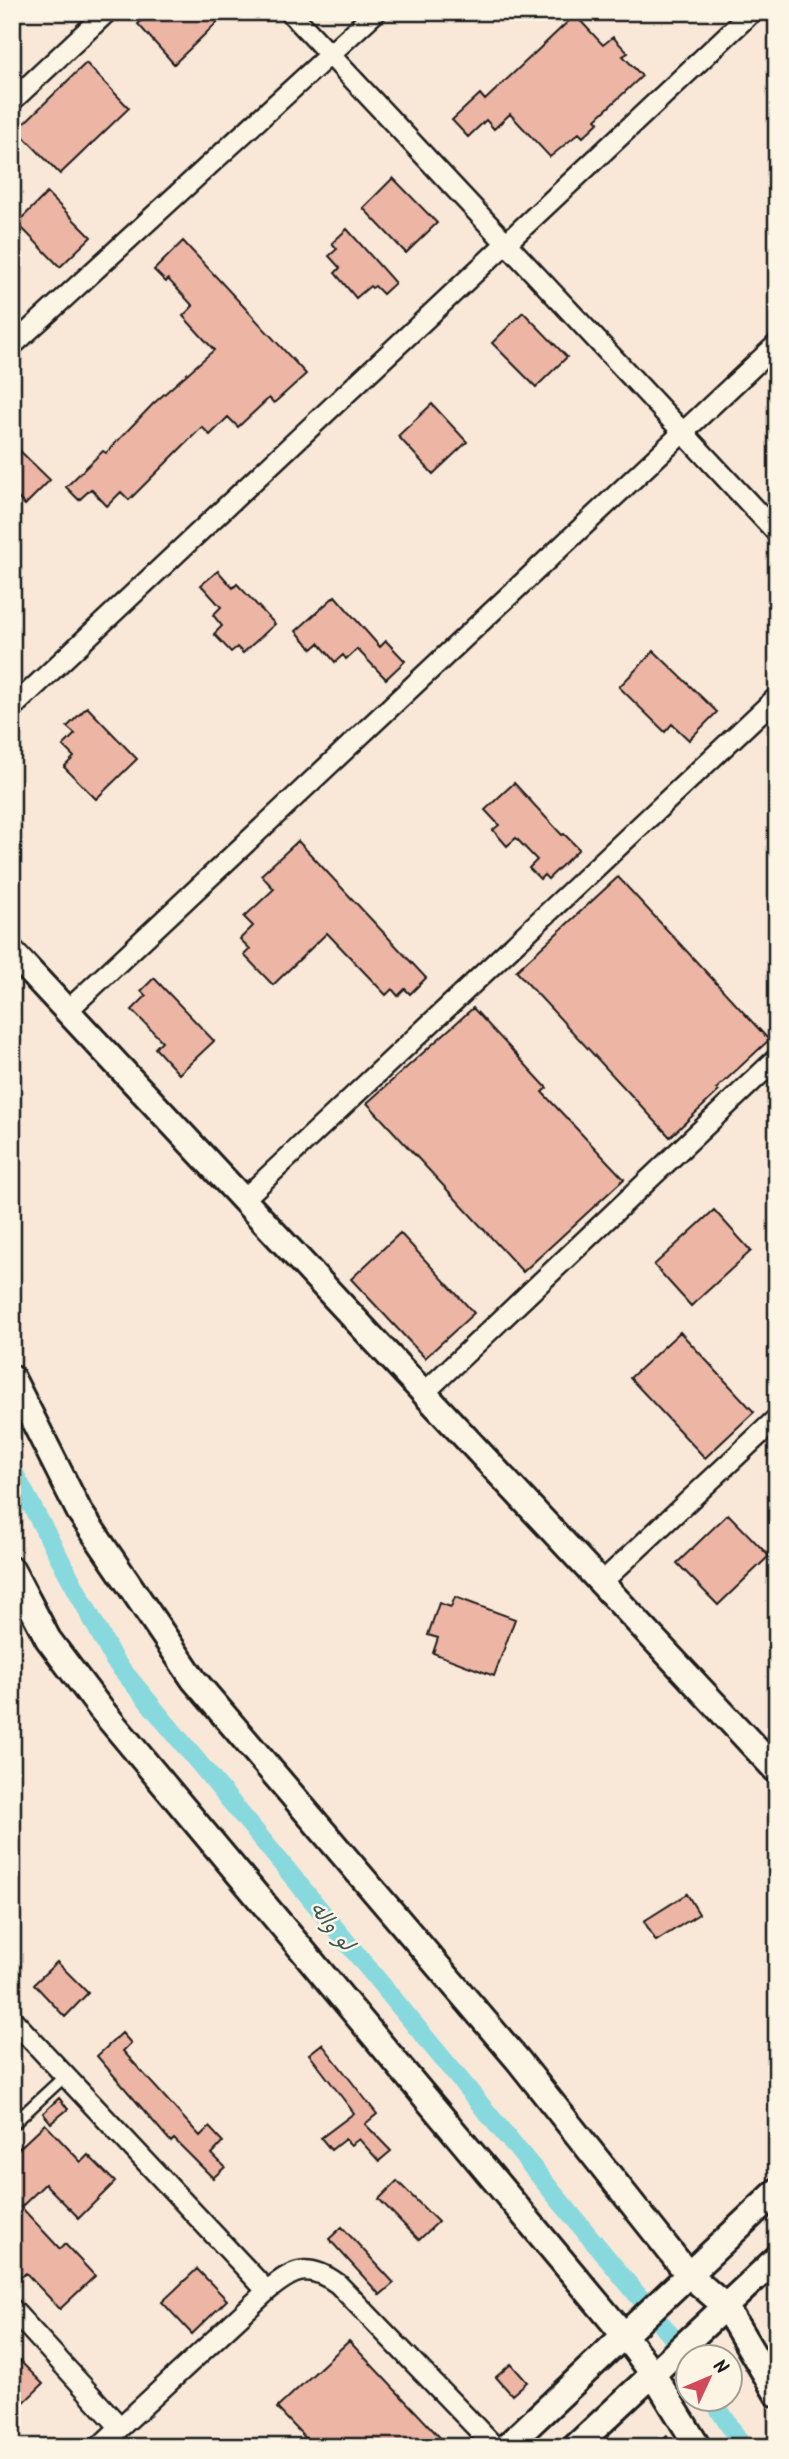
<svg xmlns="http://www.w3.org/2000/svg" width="789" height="2459" viewBox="0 0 789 2459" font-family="Kalam,'Playpen Sans Arabic',sans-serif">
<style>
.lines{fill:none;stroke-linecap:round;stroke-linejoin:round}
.canal{stroke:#88d9de;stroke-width:19}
.building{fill:#edb5a4;stroke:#1c1c1c;stroke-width:2}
.service-casing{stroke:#1c1c1c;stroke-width:15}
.minor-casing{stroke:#1c1c1c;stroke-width:24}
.tertiary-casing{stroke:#1c1c1c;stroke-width:30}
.path{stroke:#1c1c1c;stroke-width:3.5;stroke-dasharray:7 5;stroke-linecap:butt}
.service{stroke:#fcf5e5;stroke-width:10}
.minor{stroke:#fcf5e5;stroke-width:19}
.tertiary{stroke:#fcf5e5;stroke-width:24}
.labels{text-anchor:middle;stroke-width:5;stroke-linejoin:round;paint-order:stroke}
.water-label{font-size:21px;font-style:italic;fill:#3c5556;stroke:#fcf5e5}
</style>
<rect width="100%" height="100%" fill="#f9e8d8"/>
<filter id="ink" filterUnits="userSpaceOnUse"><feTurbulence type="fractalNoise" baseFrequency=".0143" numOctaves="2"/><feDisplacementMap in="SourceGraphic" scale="14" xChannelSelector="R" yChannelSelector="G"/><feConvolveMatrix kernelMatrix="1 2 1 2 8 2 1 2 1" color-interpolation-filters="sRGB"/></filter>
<g filter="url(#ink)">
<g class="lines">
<path class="canal" d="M12 1469 114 1660 673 2338 688 2360
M713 2400 743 2447"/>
</g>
<path class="building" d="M151 12H228L174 64 138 24Z
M575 15 603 45 613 37 628 53 623 56 642 76 596 119 599 122 583 137 579 133 550 157 510 114 494 129 486 120 468 137 452 120 480 94 485 100Z
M86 63 129 108 60 174 17 130Z
M393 178 437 223 406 253 363 208Z
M47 193 91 237 60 267 17 223Z
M347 229 395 283 383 294 375 286 372 288 370 286 356 298 335 273 340 268 329 256 337 249 332 243Z
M183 241 306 374 274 403 269 398 238 427 228 417 210 435 202 427 129 500 121 492 107 506 91 489 79 500 66 487 103 451 106 453 153 404 214 350 183 316 193 306 168 279 166 282 154 270Z
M523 312 567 357 536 387 492 343Z
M432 404 467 442 433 474 398 436Z
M12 443 50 480 25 505 12 492Z
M218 571 233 588 237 584 275 624 243 653 237 647 231 652 214 634 222 626 213 615 221 607 201 585Z
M335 596 380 647 386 641 405 661 386 679 357 649 346 659 343 655 335 662 319 643 312 649 296 631Z
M654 651 717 712 689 740 672 724 665 732 619 687Z
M87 707 137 759 96 799 64 767 74 757 63 746 75 734 67 727Z
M514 783 562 835 564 834 579 849 548 879 544 875 540 879 529 868 537 860 516 838 507 846 493 830 499 825 485 810Z
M298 841 426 978 410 994 405 989 398 996 392 989 386 995 327 933 273 985 244 955 250 949 240 939 253 926 244 917 274 889 261 875Z
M618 877 769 1040 716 1089 719 1091 670 1137 516 971Z
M154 978 214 1041 179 1074 155 1048 162 1041 132 1010 146 996 141 991Z
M473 1008 547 1088 542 1092 624 1179 523 1272 367 1103Z
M714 1210 751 1251 691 1306 654 1265Z
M400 1233 474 1313 425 1358 351 1279Z
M680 1332 754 1412 705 1458 630 1378Z
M728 1514 769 1556 718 1605 677 1563Z
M455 1597 515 1619 494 1676 433 1653 438 1638 428 1635 439 1603 451 1607Z
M687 1894 699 1914 656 1941 644 1921Z
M57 1962 88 1993 65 2017 34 1984Z
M122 2033 131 2043 123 2051 200 2136 209 2127 223 2142 212 2154 225 2167 213 2178 174 2139 171 2142 97 2056Z
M322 2044 377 2114 365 2124 391 2151 379 2161 359 2139 351 2145 345 2139 331 2150 321 2138 354 2113 309 2054Z
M59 2098 68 2109 51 2123 43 2113Z
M45 2124 81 2162 88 2155 115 2182 79 2218 45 2184 21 2207 60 2249 65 2244 95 2276 60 2309 26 2273 21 2277 12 2268V2155Z
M397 2181 438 2222 419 2240 379 2199Z
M342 2227 394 2283 380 2295 329 2239Z
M197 2269 227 2300 192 2334 162 2302Z
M349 2341 449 2447H314L277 2408Z
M20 2361 43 2384 12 2414V2368Z
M511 2364 527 2382 512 2395 496 2377Z"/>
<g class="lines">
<defs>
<path id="service" d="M12 2125 65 2076"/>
<path id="minor" d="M290 12 777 533
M12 101 107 12
M12 346 376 12
M12 708 752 12
M67 1011 777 344
M243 1200 777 697
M424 1393 777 1058
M601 1583 777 1418
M12 2019 267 2291
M12 2309 120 2427
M99 2447 267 2291C293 2269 309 2262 338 2284L495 2447"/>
<path id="tertiary" d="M12 952 777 1771
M12 1378 79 1511 194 1680 518 2060 688 2274 725 2306 777 2394
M12 1570 48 1639 100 1708 624 2335 653 2374 698 2447
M506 2447 777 2191
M575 2447 777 2258"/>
</defs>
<use href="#service" class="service-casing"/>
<use href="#minor" class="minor-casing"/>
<use href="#tertiary" class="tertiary-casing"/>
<path class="path" d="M656 2447 668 2435"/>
<use href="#service" class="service"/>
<use href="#minor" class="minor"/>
<use href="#tertiary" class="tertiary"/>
</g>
</g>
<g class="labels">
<g class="water-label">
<text transform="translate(332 1926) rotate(51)" y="7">لو واله</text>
</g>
</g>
<rect width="789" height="2459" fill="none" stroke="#fcf5e5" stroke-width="42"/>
<rect x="21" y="21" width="747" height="2417" fill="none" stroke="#1c1c1c" stroke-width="2.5" filter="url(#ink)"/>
<g transform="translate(709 2378) rotate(46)"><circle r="33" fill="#fcf5e5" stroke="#a29e95" stroke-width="2"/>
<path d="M0-5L12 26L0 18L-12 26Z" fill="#d1495b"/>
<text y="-10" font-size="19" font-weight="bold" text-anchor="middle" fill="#1c1c1c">N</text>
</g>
</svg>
